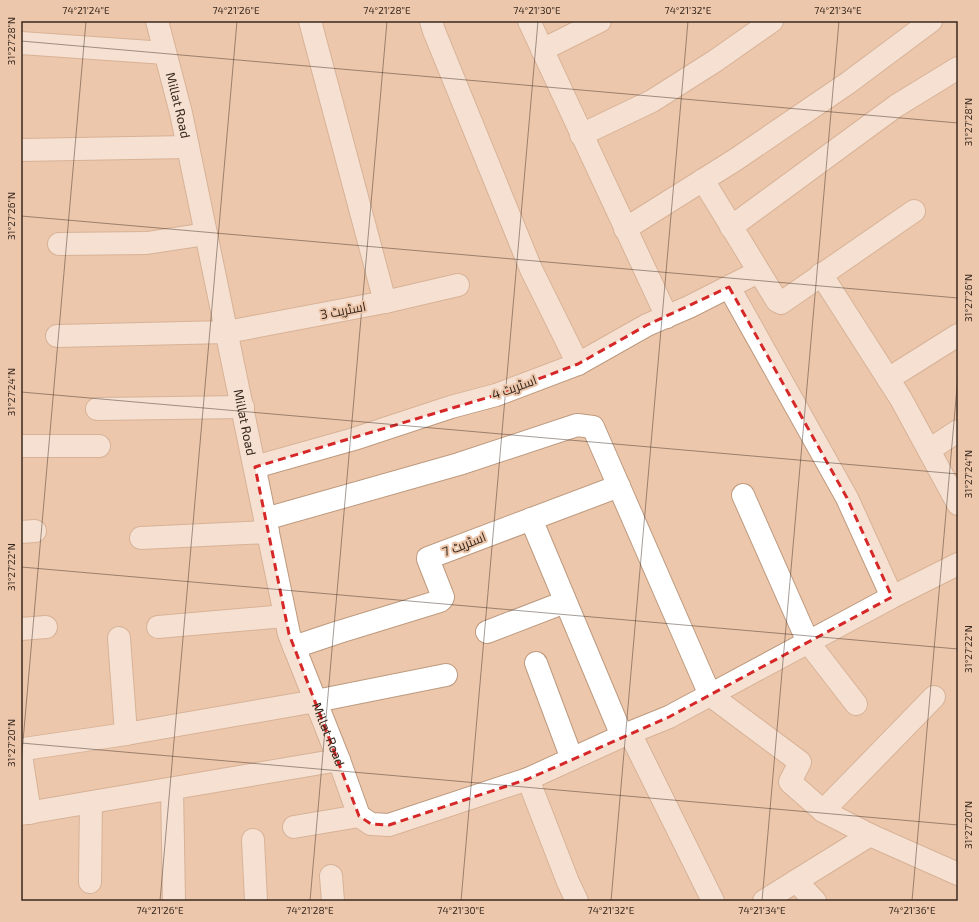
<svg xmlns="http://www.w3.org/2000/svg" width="979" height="922" viewBox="0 0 979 922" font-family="'Exo 2',Cairo,sans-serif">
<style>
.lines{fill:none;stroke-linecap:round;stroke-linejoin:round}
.minor-casing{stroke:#bd9a7f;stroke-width:24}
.minor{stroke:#fff;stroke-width:22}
.marked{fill:none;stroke:#d62828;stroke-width:3;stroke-dasharray:8 5;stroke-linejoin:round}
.ticks{fill:none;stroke:#37281e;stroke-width:1;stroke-opacity:0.45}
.labels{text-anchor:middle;stroke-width:4;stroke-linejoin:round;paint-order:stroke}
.street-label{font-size:13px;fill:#37281e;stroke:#edc7ab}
.neatline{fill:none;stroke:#37281e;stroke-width:1.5}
.ticks-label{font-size:10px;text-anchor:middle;fill:#37281e}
</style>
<rect width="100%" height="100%" fill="#edc7ab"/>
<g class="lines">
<defs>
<g id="minor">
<path id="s1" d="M157 21 181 113 289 634 339 760 359 816"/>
<path d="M310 21 385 302"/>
<path d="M431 21 434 31 531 269 578 364"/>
<path d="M529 21 667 317"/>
<path d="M21 43 165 53"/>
<path d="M542 50 600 21"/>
<path d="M581 135 652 101 715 61 772 21"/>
<path d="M21 150 188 147"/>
<path d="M703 180 777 301 781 303 914 211"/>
<path d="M731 227 896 106 958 68"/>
<path d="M625 229 735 160 848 83 931 21"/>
<path d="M59 244 147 243 206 234"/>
<path d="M821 274 901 399 958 504"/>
<path d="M729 287 847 498 892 597"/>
<path d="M57 336 227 332 385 302 458 285"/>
<path d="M888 379 958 335"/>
<path d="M97 409 243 407"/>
<path d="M21 446H99"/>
<path d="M929 450 958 431"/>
<path d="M255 467 354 439 451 407 496 395 578 364 647 325 689 307 758 272"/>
<path d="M743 495 808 642 856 704"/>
<path d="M265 519 459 464 577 425 593 427 710 695 800 762 790 782 823 811 870 835 958 874"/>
<path d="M531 519 622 736"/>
<path d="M21 532 35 531"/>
<path d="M141 538 268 532"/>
<path d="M158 627 285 616"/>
<path d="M21 629 46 627"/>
<path d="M487 632 565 602"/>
<path d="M119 638 126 734"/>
<path d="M294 647 339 632 440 601 442 599 443 597 428 559V558L619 486"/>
<path d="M536 663 572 759"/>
<path d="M630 733 713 901"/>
<path d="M21 753V751L24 749 126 734 316 701 446 675"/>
<path d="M21 755 30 813"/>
<path d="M528 779 568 882 577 901"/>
<path d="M172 789 174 901"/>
<path d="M823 811 934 697"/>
<path d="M21 814 339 760"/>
<path d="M294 827 359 816 371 824 389 825 528 779 622 736 669 717 892 597 958 564"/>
<path d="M253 840 256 901"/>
<path d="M331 876 333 901"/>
<path d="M796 881 815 901"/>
<path d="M90 882 91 803"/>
<path d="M764 901 870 835"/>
</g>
</defs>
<use href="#minor" class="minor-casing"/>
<use href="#minor" class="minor"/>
</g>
<path d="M0 0H979V922H0ZM729 287 847 498 892 597 669 717 528 779 389 825 371 824 359 816 289 634 255 467 496 395 578 364 647 325Z" fill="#edc7ab" fill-opacity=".55" fill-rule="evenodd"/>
<path class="marked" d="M729 287 847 498 892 597 669 717 528 779 389 825 371 824 359 816 289 634 255 467 496 395 578 364 647 325Z"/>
<path class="ticks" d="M21 41 958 123M21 216 958 298M21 392 958 474M21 567 958 649M21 743 958 825M21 764 86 21M160 901 237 21M310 901 387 21M461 901 538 21M611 901 688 21M762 901 839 21M912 901 958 376"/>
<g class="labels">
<g class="street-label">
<text dy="5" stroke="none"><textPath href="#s1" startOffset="87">Millat Road</textPath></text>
<text transform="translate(343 310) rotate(-11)" y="5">اسٹریٹ 3</text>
<text transform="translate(514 387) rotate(-20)" y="5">اسٹریٹ 4</text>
<text dy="5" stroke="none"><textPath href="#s1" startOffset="411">Millat Road</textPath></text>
<text transform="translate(464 544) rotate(-21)" y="5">اسٹریٹ 7</text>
<text dy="5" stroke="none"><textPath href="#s1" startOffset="735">Millat Road</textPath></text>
</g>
</g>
<rect width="979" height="922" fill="none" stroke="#edc7ab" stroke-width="44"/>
<rect x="22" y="22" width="935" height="878" class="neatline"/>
<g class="ticks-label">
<text x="86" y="14">74°21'24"E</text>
<text x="236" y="14">74°21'26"E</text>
<text x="387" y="14">74°21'28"E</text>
<text x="537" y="14">74°21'30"E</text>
<text x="688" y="14">74°21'32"E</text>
<text x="838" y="14">74°21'34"E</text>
<text transform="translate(11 41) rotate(-90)" y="4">31°27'28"N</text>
<text transform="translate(968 122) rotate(-90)" y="4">31°27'28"N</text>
<text transform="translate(11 216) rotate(-90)" y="4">31°27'26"N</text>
<text transform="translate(968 298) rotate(-90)" y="4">31°27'26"N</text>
<text transform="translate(11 392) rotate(-90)" y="4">31°27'24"N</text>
<text transform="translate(968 474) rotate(-90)" y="4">31°27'24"N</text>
<text transform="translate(11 567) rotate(-90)" y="4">31°27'22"N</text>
<text transform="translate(968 649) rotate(-90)" y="4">31°27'22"N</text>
<text transform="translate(11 743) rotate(-90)" y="4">31°27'20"N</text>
<text transform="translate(968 825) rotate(-90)" y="4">31°27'20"N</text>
<text x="160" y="914">74°21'26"E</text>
<text x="310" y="914">74°21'28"E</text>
<text x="461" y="914">74°21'30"E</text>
<text x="611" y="914">74°21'32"E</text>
<text x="762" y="914">74°21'34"E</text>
<text x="912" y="914">74°21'36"E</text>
</g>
</svg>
